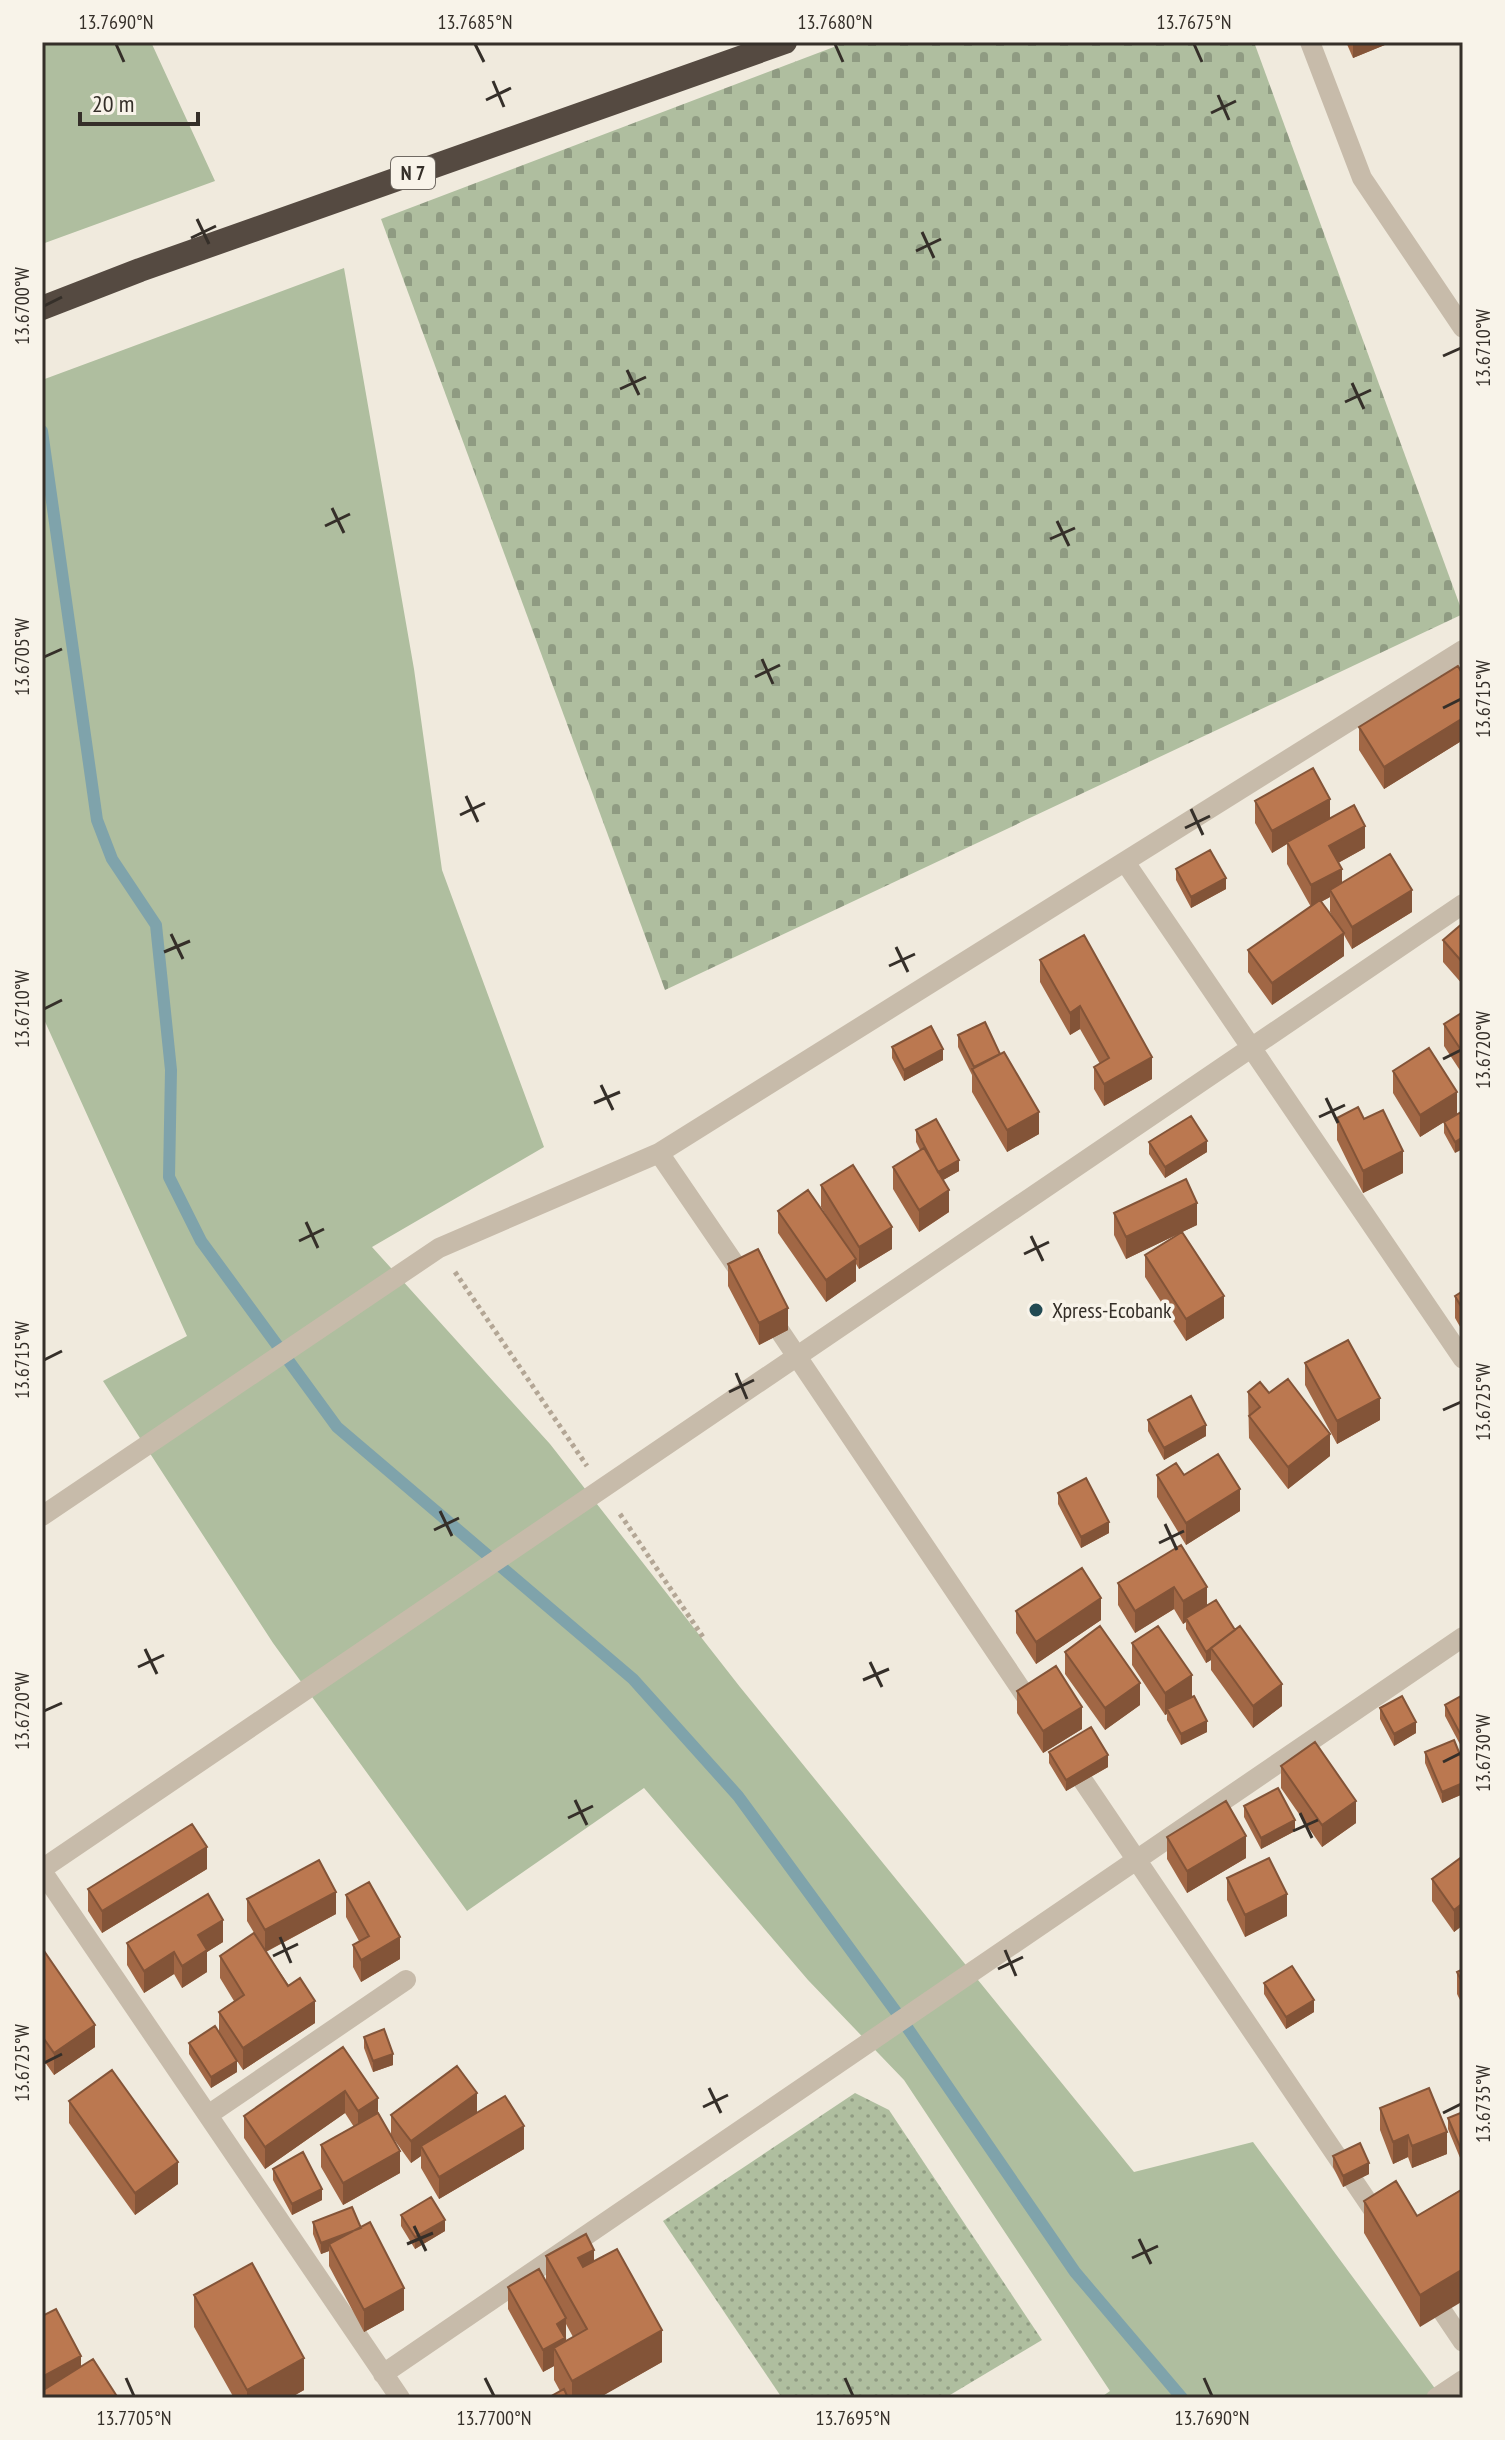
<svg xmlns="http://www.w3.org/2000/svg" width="1505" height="2440" viewBox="0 0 1505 2440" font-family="'PT Sans Narrow',sans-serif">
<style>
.grass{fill:#afbe9f}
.cemetery{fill:url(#cemetery-stones)}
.garden{fill:url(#garden-dots)}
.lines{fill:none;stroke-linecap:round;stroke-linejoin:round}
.stream{stroke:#7fa3ab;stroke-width:12}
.path{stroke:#b3a695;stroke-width:5;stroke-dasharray:4 4;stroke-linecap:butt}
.minor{stroke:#c7bbaa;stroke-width:20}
.highway{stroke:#554a41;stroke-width:24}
.wall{fill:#a16745;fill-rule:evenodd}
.shaded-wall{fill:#835438}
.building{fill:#bb7850;stroke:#835438;stroke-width:2}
.ticks{fill:none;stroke:#352f29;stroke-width:3}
.poi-dot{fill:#224a53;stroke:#f8f3e9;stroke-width:3}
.labels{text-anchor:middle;stroke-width:7;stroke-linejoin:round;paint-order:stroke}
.shield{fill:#f8f3e9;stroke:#706a63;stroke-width:2}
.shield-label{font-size:20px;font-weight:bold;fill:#352f29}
.poi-label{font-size:22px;fill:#352f29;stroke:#f8f3e9;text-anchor:start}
.neatline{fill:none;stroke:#352f29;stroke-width:3}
.ticks-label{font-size:20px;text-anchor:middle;fill:#352f29}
</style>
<defs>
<pattern id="cemetery-stones" width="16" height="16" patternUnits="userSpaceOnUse" patternTransform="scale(2)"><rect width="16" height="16" fill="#afbe9f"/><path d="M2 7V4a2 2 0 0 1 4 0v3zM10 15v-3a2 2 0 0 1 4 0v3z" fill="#8f9b82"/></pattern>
<pattern id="garden-dots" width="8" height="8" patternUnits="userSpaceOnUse" patternTransform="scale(2)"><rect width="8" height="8" fill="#afbe9f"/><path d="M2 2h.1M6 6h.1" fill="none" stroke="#8f9b82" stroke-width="1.8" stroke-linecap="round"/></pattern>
</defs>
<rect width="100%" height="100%" fill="#f0eadd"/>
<path class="grass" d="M42 42H151L215 181 42 244Z
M344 268 414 669 442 870 544 1147 372 1247 550 1444 740 1687 1134 2172 1253 2142 1442 2398H1100L1110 2391 904 2080 808 1980 644 1788 467 1911 273 1643 103 1381 187 1336 42 1015V380Z"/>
<path class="cemetery" d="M847 42H1254L1463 614 665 990 381 219Z"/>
<path class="garden" d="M855 2093 889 2110 1042 2340 945 2398H782L663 2221Z"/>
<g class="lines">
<path class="stream" d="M42 431 97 820 112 859 156 925 171 1070 169 1177 201 1241 337 1427 633 1679 738 1796 902 2020 1075 2272 1182 2398"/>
<path class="path" d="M455 1272 587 1466
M620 1514 705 1640"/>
<path class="minor" d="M1310 42 1362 178 1463 328
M1125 862 1463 1359
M659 1153 747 1282
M767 1312 1035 1710
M42 1516 439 1248 659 1153 1463 650
M1069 1760 1380 2220
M42 1869 1463 904
M42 1871 400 2398
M208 2115 406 1980
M1430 2293 1463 2342
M383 2374 1463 1637
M1436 2398 1463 2380"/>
<path class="highway" d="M42 308 140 270 785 42"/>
</g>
<path class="wall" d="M1346 42H1392L1353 58Z
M1463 675V740L1384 789 1359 750V727Z
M1255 801 1330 818 1365 848 1338 863 1342 883 1412 912 1352 949 1344 935V956L1272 1005 1248 972V950L1311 907 1287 864V844L1272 853 1255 823ZM1330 897V912L1337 925 1321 902Z
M1176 869 1226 889 1191 908 1176 880Z
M1463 923V985L1443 962V940Z
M1040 960 1152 1079 1104 1106 1094 1089V1067L1100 1064 1080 1029 1070 1035 1040 982Z
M1463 1012V1075L1444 1046V1024Z
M958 1035 1039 1134 1007 1152 972 1092V1075L958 1047Z
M892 1047 943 1060 904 1081 892 1058Z
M1393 1071 1457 1114 1455 1153 1444 1133V1122L1420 1137 1393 1093Z
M1337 1118 1364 1119 1403 1173 1363 1193 1337 1140Z
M916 1130 959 1171 943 1180 949 1212 919 1232 893 1189V1167L920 1150 916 1142Z
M1149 1142 1207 1152 1165 1178 1149 1154Z
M821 1185 892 1249 859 1269 856 1264V1281L826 1302 778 1233V1211L831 1223 821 1207Z
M1114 1213 1197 1225 1182 1232 1224 1318 1186 1341 1145 1277V1255L1180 1233 1126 1259 1114 1235Z
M728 1264 788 1330 759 1345 728 1286Z
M1463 1291V1332L1455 1318V1296Z
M1305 1363 1380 1420 1337 1444 1305 1385Z
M1248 1392 1269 1393 1330 1456 1288 1489 1249 1438Z
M1148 1420 1206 1436 1164 1460 1148 1431Z
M1157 1475H1184L1240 1511 1186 1545 1157 1497Z
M1058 1493 1109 1533 1081 1548 1058 1504Z
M1181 1545 1207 1605 1282 1706 1253 1728 1211 1670V1660L1206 1663 1186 1629V1622L1183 1624 1174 1609 1135 1633 1118 1605V1583Z
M1016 1611 1101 1620 1036 1664 1016 1633Z
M1132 1643 1192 1697 1207 1732 1181 1745 1167 1720V1714L1165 1715 1132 1665Z
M1065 1652 1140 1705 1105 1730 1065 1674Z
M1017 1691 1082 1729 1043 1753 1017 1713Z
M1463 1695V1750L1445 1716V1705Z
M1380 1708 1416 1733 1394 1746 1380 1719Z
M1049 1752 1108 1767 1066 1791 1049 1763Z
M1425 1752 1463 1762V1794L1442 1803 1425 1763Z
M1281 1766 1356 1823 1322 1847 1281 1788Z
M1244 1806 1295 1831 1261 1849 1244 1817Z
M1167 1837 1246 1858 1187 1893 1167 1859Z
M1463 1856V1925L1454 1932 1432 1901V1879Z
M207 1869 102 1933 88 1911V1889Z
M1227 1878 1287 1916 1245 1937 1227 1900Z
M346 1895 400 1959 361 1982 353 1967V1945L359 1941 346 1917Z
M247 1899 336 1914 266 1952 315 2023 243 2070 237 2061V2072L211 2088 189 2054V2043L219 2033V2012L234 2001 220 1978V1956L256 1936 247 1921Z
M223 1942 207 1952V1972L182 1988 174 1974 144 1993 127 1965V1943Z
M42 1948 95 2047 54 2075 42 2058Z
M1463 1969V2006L1457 1994V1972Z
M1264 1983 1314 2012 1286 2029 1264 1994Z
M364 2037 393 2065 373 2072 364 2048Z
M343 2047 391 2136V2115L477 2113 524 2149 439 2199 421 2168V2156L411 2163 393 2138 400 2173 343 2205 321 2167V2145L354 2127 345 2113 265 2169 244 2138V2116Z
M69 2101 178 2184 135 2215 69 2123Z
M1380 2108 1447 2154 1412 2168 1408 2157 1393 2164 1380 2130Z
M1463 2112V2165L1448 2129V2118Z
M1333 2156 1369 2174 1343 2187 1333 2167Z
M273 2169 322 2200 292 2215 273 2180Z
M1463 2188 1420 2327 1364 2233V2201L1417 2216Z
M401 2215 445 2231 415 2249 401 2226Z
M313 2222 360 2227 404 2310 364 2332 329 2266V2251L321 2254 313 2234Z
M546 2256 594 2261 662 2362 598 2398H548L560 2391 554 2380V2366L543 2372 508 2309V2287L546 2283ZM566 2324 573 2337 566 2340Z
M194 2295 304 2390 290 2398H234L194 2327Z"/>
<path class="shaded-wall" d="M1353 42H1392L1353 58Z
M1463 718V740L1384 789V767Z
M1330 799V821L1287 842V844L1272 853V831Z
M1365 826V848L1329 868V846Z
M1342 869V891L1330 890V897L1311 907V885Z
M1226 878V889L1191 908V897Z
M1412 890V912L1352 949V927Z
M1344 933V956L1272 1005V983Z
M1080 1006V1029L1070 1035V1013Z
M943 1049V1060L904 1081V1070Z
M1152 1057V1079L1104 1106V1084Z
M1457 1092V1114L1420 1137V1115Z
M1039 1112V1134L1007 1152V1130Z
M1463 1137V1149L1455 1153V1142Z
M1207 1141V1152L1165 1178V1167Z
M1403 1151V1173L1363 1193V1171Z
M959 1160V1171L938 1183V1172Z
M949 1190V1212L919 1232V1210Z
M1197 1203V1225L1126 1259V1237Z
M892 1227V1249L859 1269V1247Z
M856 1259V1281L826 1302V1280Z
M1224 1296V1318L1186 1341V1319Z
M788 1308V1330L759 1345V1323Z
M1380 1398V1420L1337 1444V1421Z
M1206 1425V1436L1164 1460V1448Z
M1330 1434V1456L1288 1489V1467Z
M1240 1489V1511L1186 1545V1523Z
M1109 1522V1533L1081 1548V1537Z
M1174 1587V1609L1135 1633V1611Z
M1207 1587V1609L1186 1618V1622L1183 1624V1601Z
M1101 1598V1620L1036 1664V1642Z
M1211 1649V1660L1206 1663V1652Z
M1192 1675V1697L1167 1709V1714L1165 1715V1693Z
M1140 1683V1705L1105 1730V1708Z
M1282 1684V1706L1253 1728V1706Z
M1082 1707V1729L1043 1753V1731Z
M1207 1721V1732L1181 1745V1734Z
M1416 1722V1733L1394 1746V1734Z
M1108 1755V1767L1066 1791V1780Z
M1463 1783V1794L1442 1803V1792Z
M1356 1801V1823L1322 1847V1825Z
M1295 1820V1831L1261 1849V1838Z
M1246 1836V1858L1187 1893V1871Z
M207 1847V1869L102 1933V1911Z
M336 1892V1914L265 1952V1930Z
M1287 1894V1916L1245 1937V1915Z
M1463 1903V1925L1454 1932V1910Z
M223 1920V1942L207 1952V1972L182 1988V1966L198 1935Z
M400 1937V1959L361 1982V1960Z
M174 1952V1974L144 1993V1971Z
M1314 2000V2012L1286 2029V2017Z
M315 2001V2023L243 2070V2048Z
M95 2025V2047L54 2075V2053Z
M393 2054V2065L373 2072V2061Z
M237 2061V2072L211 2088V2077Z
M345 2091V2113L265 2169V2147Z
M477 2093V2115L421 2146V2156L411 2163V2141Z
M378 2098V2120L358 2133V2111Z
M524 2126V2149L439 2199V2177Z
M1447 2132V2154L1412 2168V2146Z
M1408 2135V2157L1393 2164V2142Z
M400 2151V2173L343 2205V2183Z
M178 2162V2184L135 2215V2193Z
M1369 2163V2174L1343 2187V2176Z
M322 2189V2200L292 2215V2204Z
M445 2220V2231L415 2249V2237Z
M361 2228 329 2244V2251L321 2254V2243Z
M594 2250V2282L578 2291V2258Z
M1463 2269V2301L1420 2327V2295Z
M404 2288V2310L364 2332V2310Z
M566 2318V2340L554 2348V2366L543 2372V2350L557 2324Z
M662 2330V2362L599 2398H572V2381Z
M81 2356V2378L42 2398V2377Z
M304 2358V2390L290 2398H247V2390Z"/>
<path class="building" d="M1458 666 1463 675V718L1384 767 1359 727Z
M1313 768 1330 799 1272 831 1255 801Z
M1354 805 1365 826 1329 846 1342 869 1311 885 1287 842Z
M1210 850 1226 878 1191 897 1176 869Z
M1390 854 1412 890 1352 927 1330 890Z
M1320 900 1344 933 1272 983 1248 950Z
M1463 923V963L1443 940Z
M1084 935 1152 1057 1104 1084 1094 1067 1109 1058 1080 1006 1070 1013 1040 960Z
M1463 1012V1053L1444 1024Z
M985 1022 1000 1054 974 1067 958 1035Z
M931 1026 943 1049 904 1070 892 1047Z
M1429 1048 1457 1092 1420 1115 1393 1071Z
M1004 1052 1039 1112 1007 1130 972 1069Z
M1358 1107 1364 1119 1383 1110 1403 1151 1363 1171 1337 1118Z
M1463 1111V1137L1455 1142 1444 1122Z
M1191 1116 1207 1141 1165 1167 1149 1142Z
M936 1119 959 1160 938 1172 916 1130Z
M924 1148 949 1190 919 1210 893 1167Z
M853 1165 892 1227 859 1247 821 1185Z
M1186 1179 1197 1203 1126 1237 1114 1213Z
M808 1190 856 1259 826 1280 778 1211Z
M1182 1232 1224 1296 1186 1319 1145 1255Z
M758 1249 788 1308 759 1323 728 1264Z
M1463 1291V1310L1455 1296Z
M1348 1340 1380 1398 1337 1421 1305 1363Z
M1288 1379 1330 1434 1288 1467 1249 1416 1260 1407 1248 1392 1260 1382 1269 1393Z
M1191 1396 1206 1425 1164 1448 1148 1420Z
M1218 1454 1240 1489 1186 1523 1157 1475 1176 1463 1184 1475Z
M1086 1478 1109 1522 1081 1537 1058 1493Z
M1181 1545 1207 1587 1183 1601 1174 1587 1135 1611 1118 1583Z
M1082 1568 1101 1598 1036 1642 1016 1611Z
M1216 1600 1235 1630 1206 1652 1186 1618Z
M1100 1626 1140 1683 1105 1708 1065 1652Z
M1158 1626 1192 1675 1165 1693 1132 1643Z
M1240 1626 1282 1684 1253 1706 1211 1648Z
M1056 1666 1082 1707 1043 1731 1017 1691Z
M1463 1695V1739L1445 1705Z
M1194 1696 1207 1721 1181 1734 1167 1709Z
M1402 1696 1416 1722 1394 1734 1380 1708Z
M1091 1727 1108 1755 1066 1780 1049 1752Z
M1454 1740 1463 1762V1783L1442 1792 1425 1752Z
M1315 1742 1356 1801 1322 1825 1281 1766Z
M1278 1788 1295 1820 1261 1838 1244 1806Z
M1226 1801 1246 1836 1187 1871 1167 1837Z
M192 1824 207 1847 102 1911 88 1889Z
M1463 1856V1903L1454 1910 1432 1879Z
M1269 1858 1287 1894 1245 1915 1227 1878Z
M319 1860 336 1892 265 1930 247 1899Z
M369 1882 400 1937 361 1960 353 1945 369 1936 346 1895Z
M208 1894 223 1920 198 1935 207 1950 182 1966 174 1952 144 1971 127 1943Z
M254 1933 288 1986 300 1978 315 2001 243 2048 219 2012 244 1995 220 1956Z
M42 1948 95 2025 54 2053 42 2036Z
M1292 1966 1314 2000 1286 2017 1264 1983Z
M1463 1969V1984L1457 1972Z
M215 2026 237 2061 211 2077 189 2043Z
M384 2029 393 2054 373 2061 364 2037Z
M343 2047 378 2098 358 2111 345 2091 265 2147 244 2116Z
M457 2066 477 2093 411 2141 391 2115Z
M112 2070 178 2162 135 2193 69 2101Z
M1429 2088 1447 2132 1412 2146 1408 2135 1393 2142 1380 2108Z
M505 2096 524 2126 439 2177 421 2146Z
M1463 2112V2154L1448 2118Z
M378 2113 400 2151 343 2183 321 2145Z
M1360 2143 1369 2163 1343 2176 1333 2156Z
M303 2152 322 2189 292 2204 273 2169Z
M1396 2181 1417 2216 1463 2189V2269L1420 2295 1364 2201Z
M431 2197 445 2220 415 2237 401 2215Z
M352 2207 361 2228 321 2243 313 2222Z
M370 2222 404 2288 364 2310 329 2244Z
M586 2234 594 2250 578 2258 583 2267 617 2249 662 2330 572 2381 554 2348 587 2329 546 2256Z
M252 2263 304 2358 247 2390 194 2295Z
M539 2269 566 2318 557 2324 565 2338 543 2350 508 2287Z
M56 2309 81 2356 42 2377V2316Z
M93 2359 118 2398H42V2391Z
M564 2389 568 2398H548Z"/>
<path class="ticks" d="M116 44 124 62M475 44 484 62M835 44 843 62M1194 44 1202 62M493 81 504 107M1218 95 1229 120M486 100 511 88M1211 113 1236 101M197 219 209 244M922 232 934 258M191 238 216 226M916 251 941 239M44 306 62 297M1443 356 1461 348M627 370 639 395M1352 383 1364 409M620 389 646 377M1345 402 1371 390M332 508 344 533M1057 521 1069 546M325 526 350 514M1050 539 1075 528M44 657 62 649M762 659 773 684M755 677 780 665M1443 708 1461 699M466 796 478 822M1191 809 1203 835M460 815 485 803M1185 828 1210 816M171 934 183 959M896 947 908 972M164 952 190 941M889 966 915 954M44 1009 62 1000M1443 1059 1461 1050M601 1085 613 1110M1326 1098 1338 1123M594 1103 620 1092M1319 1117 1345 1105M306 1222 318 1248M1031 1236 1043 1261M299 1241 324 1229M1024 1254 1049 1242M44 1360 62 1351M736 1373 747 1399M729 1392 754 1380M1443 1410 1461 1402M440 1511 452 1536M1165 1524 1177 1550M434 1530 459 1518M1159 1543 1184 1531M145 1649 157 1674M870 1662 882 1687M138 1667 164 1655M863 1680 889 1669M44 1711 62 1703M1443 1762 1461 1753M575 1800 587 1825M1300 1813 1312 1838M568 1818 593 1806M1293 1831 1318 1820M280 1937 291 1963M1005 1950 1016 1976M273 1956 298 1944M998 1969 1023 1957M44 2063 62 2054M709 2088 721 2113M703 2107 728 2095M1443 2113 1461 2104M414 2226 426 2251M1139 2239 1151 2264M407 2244 433 2233M1132 2258 1158 2246M126 2378 134 2396M485 2378 494 2396M845 2378 853 2396M1204 2378 1212 2396"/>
<circle class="poi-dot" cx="1036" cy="1310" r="8"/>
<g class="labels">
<rect class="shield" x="391" y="157" width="44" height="32" rx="6"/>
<g class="shield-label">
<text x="413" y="180">N 7</text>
</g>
<g class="poi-label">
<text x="1052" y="1318">Xpress-Ecobank</text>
</g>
</g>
<rect width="1505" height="2440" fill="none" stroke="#f8f3e9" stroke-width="88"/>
<path d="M80 112v12h118v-12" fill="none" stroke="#352f29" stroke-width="4"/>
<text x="92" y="112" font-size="24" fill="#352f29" stroke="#f8f3e9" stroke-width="6" paint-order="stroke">20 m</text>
<rect x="44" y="44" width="1417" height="2352" class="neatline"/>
<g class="ticks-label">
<text x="116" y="29">13.7690°N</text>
<text x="475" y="29">13.7685°N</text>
<text x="835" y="29">13.7680°N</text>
<text x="1194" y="29">13.7675°N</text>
<text transform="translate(22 306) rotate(-90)" y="7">13.6700°W</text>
<text transform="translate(1483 348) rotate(-90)" y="7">13.6710°W</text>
<text transform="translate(22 657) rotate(-90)" y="7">13.6705°W</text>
<text transform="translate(1483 699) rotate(-90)" y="7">13.6715°W</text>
<text transform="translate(22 1009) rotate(-90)" y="7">13.6710°W</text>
<text transform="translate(1483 1050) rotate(-90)" y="7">13.6720°W</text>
<text transform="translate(22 1360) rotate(-90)" y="7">13.6715°W</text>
<text transform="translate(1483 1402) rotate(-90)" y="7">13.6725°W</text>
<text transform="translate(22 1711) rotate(-90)" y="7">13.6720°W</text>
<text transform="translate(1483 1753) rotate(-90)" y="7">13.6730°W</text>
<text transform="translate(22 2063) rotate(-90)" y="7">13.6725°W</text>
<text transform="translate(1483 2104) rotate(-90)" y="7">13.6735°W</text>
<text x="134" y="2425">13.7705°N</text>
<text x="494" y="2425">13.7700°N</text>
<text x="853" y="2425">13.7695°N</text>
<text x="1212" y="2425">13.7690°N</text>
</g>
</svg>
